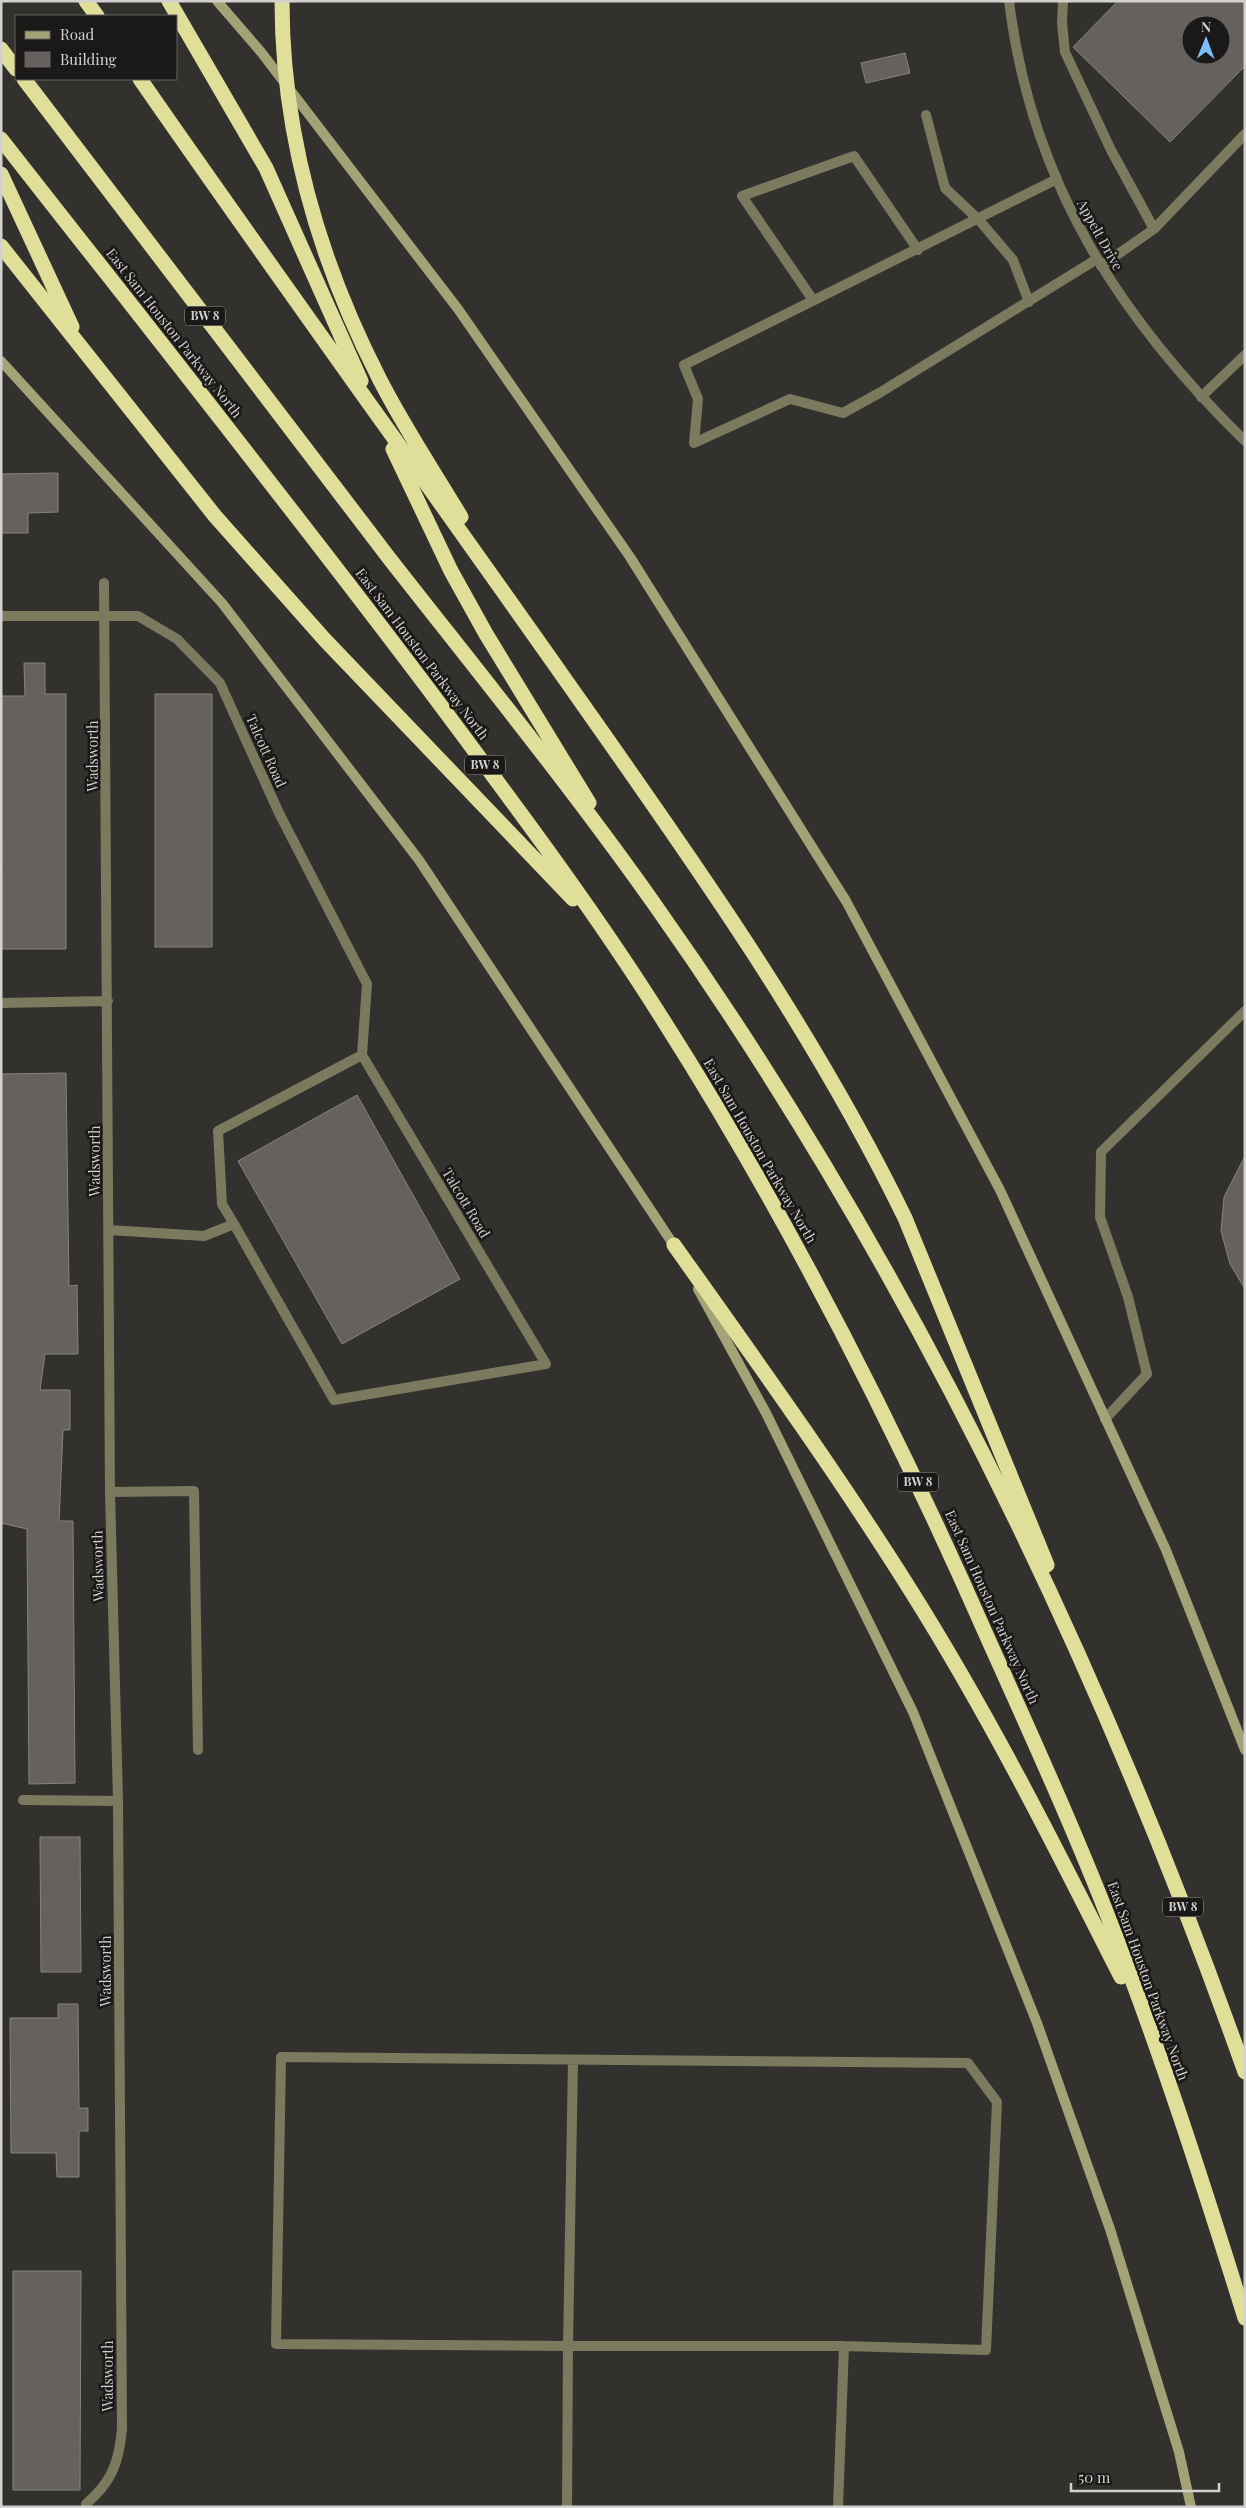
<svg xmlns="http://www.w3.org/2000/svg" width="1246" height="2508" viewBox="0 0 1246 2508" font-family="'Playfair Display',serif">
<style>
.building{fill:#64615e;stroke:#868380;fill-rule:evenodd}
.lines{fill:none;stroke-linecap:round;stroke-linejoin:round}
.service{stroke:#7a7a5e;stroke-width:10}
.minor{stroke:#7a7a5e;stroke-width:10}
.secondary{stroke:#a3a377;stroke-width:10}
.motorway{stroke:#e0df99;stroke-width:15}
.labels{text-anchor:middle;stroke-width:5;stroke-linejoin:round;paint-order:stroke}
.shield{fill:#1a1918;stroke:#9c9a99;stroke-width:1}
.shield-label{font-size:12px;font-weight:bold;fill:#d3d1d0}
.street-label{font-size:14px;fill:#d3d1d0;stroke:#1a1918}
</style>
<rect width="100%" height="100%" fill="#33312e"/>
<path class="building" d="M1118 1H1245V66L1170 142 1073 47ZM1191 25H1221V55H1191Z
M905 53 910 73 866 83 861 63Z
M58 473V512L28 513V533H1V474Z
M24 663H45V694H66V949H2L1 696H25Z
M155 694H212V947H155Z
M66 1073 69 1286 77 1285 78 1354H45L40 1390H70V1430H63L59 1521H73L75 1783 29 1784 27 1529 1 1523V1074Z
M357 1095 460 1279 342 1344 238 1161Z
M1245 1156V1289L1230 1264 1221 1231 1224 1197Z
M40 1837H80L81 1972H41Z
M58 2004H78L79 2108H88V2131H79V2177H57L56 2153H11L10 2018H58Z
M13 2271H81L80 2490H13Z"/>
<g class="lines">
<path class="service" d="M1063 1 1062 23 1065 52 1111 150 1154 229 1101 266
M926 115 945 188 979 220 1013 260 1029 302
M1057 179 684 365 698 399 694 443 790 399 843 413 881 392 1097 259
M1154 229 1245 134
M813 300 742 196 854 156 918 250
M1201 397 1245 355
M1 616H138L177 639 220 683 279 813 367 984 362 1055
M1 1003 108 1001
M109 1230 204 1236 234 1224 334 1400 546 1364 362 1055 218 1131 222 1204 234 1224
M1105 1419 1147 1374 1128 1297 1100 1217 1101 1152 1245 1011
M110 1492 194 1491 198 1750
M23 1800 118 1801
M568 2346 276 2344 281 2057 968 2063 997 2102 986 2350 844 2346H568L573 2060
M86 2504C112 2482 119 2462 122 2429L118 1801 110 1492 104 583
M838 2507 844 2346"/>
<path class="minor" d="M1009 1C1031 181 1118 317 1245 441
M567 2507 568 2346"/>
<path class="secondary" d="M217 1 261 52 458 309 630 557 846 901 1000 1190 1166 1550 1245 1750
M1 361 222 603 419 860 677 1250
M698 1289 766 1413 913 1712 1037 2023 1110 2229 1179 2452 1191 2507"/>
<path class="motorway" d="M86 1 97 16
M169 1 266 168 361 381
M282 1C282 134 320 263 380 380 404 427 434 472 461 517
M1 49 16 69
M24 79C146 238 266 399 389 558 479 673 571 786 655 905 907 1261 1100 1662 1245 2072
M140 79C280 281 425 480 567 682 689 855 812 1027 905 1218L1047 1565
M1 139C145 323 290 505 430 691 511 800 593 908 665 1023 790 1220 895 1427 989 1641 1029 1730 1069 1818 1105 1909 1158 2043 1202 2180 1245 2318
M1 174 72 327
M1 246 215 516 325 640 573 899
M393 449 451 571 486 634 589 803
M674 1245C755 1359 837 1473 911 1591 989 1715 1055 1846 1121 1977"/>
</g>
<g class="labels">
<g class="shield">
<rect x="185" y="306.5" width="40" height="19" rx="4"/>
<rect x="465" y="755.5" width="40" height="19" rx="4"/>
<rect x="898" y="1472.5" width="40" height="19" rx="4"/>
<rect x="1163" y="1897.5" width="40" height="19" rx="4"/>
</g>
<g class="shield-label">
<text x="205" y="320">BW 8</text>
<text x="485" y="769">BW 8</text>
<text x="918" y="1486">BW 8</text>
<text x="1183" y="1911">BW 8</text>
</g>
<g class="street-label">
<text transform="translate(1100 235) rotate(61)" y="5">Appelt Drive</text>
<text transform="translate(174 333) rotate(52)" y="5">East Sam Houston Parkway North</text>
<text transform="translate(422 654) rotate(53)" y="5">East Sam Houston Parkway North</text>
<text transform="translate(266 751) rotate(66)" y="5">Talcott Road</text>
<text transform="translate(93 756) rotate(-90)" y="5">Wadsworth</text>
<text transform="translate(760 1151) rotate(60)" y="5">East Sam Houston Parkway North</text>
<text transform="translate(95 1161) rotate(-90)" y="5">Wadsworth</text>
<text transform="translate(466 1203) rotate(59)" y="5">Talcott Road</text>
<text transform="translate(98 1566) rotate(-91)" y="5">Wadsworth</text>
<text transform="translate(992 1607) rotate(66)" y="5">East Sam Houston Parkway North</text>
<text transform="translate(106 1971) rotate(-90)" y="5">Wadsworth</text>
<text transform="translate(1148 1981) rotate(70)" y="5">East Sam Houston Parkway North</text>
<text transform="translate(108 2376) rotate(-90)" y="5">Wadsworth</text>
</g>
</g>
<rect width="1246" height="2508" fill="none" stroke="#d3d1d0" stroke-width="5"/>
<rect x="15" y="15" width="162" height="65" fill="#1a1918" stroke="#646362"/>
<rect x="25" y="31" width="25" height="8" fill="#a3a377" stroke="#646362"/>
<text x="60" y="40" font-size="15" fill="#d3d1d0">Road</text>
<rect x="25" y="52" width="25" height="15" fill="#64615e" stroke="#646362"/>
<text x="60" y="65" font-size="15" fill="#d3d1d0">Building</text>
<g transform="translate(1206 40) rotate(1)"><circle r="24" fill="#1a1918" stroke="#646362"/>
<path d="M0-4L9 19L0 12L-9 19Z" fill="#7cbef9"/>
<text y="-8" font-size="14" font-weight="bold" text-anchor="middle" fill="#d3d1d0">N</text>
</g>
<path d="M1071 2483v8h148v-8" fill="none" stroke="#d3d1d0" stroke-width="2.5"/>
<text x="1078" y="2483" font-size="15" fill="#d3d1d0" stroke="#1a1918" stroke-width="4" paint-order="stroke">50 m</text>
</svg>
